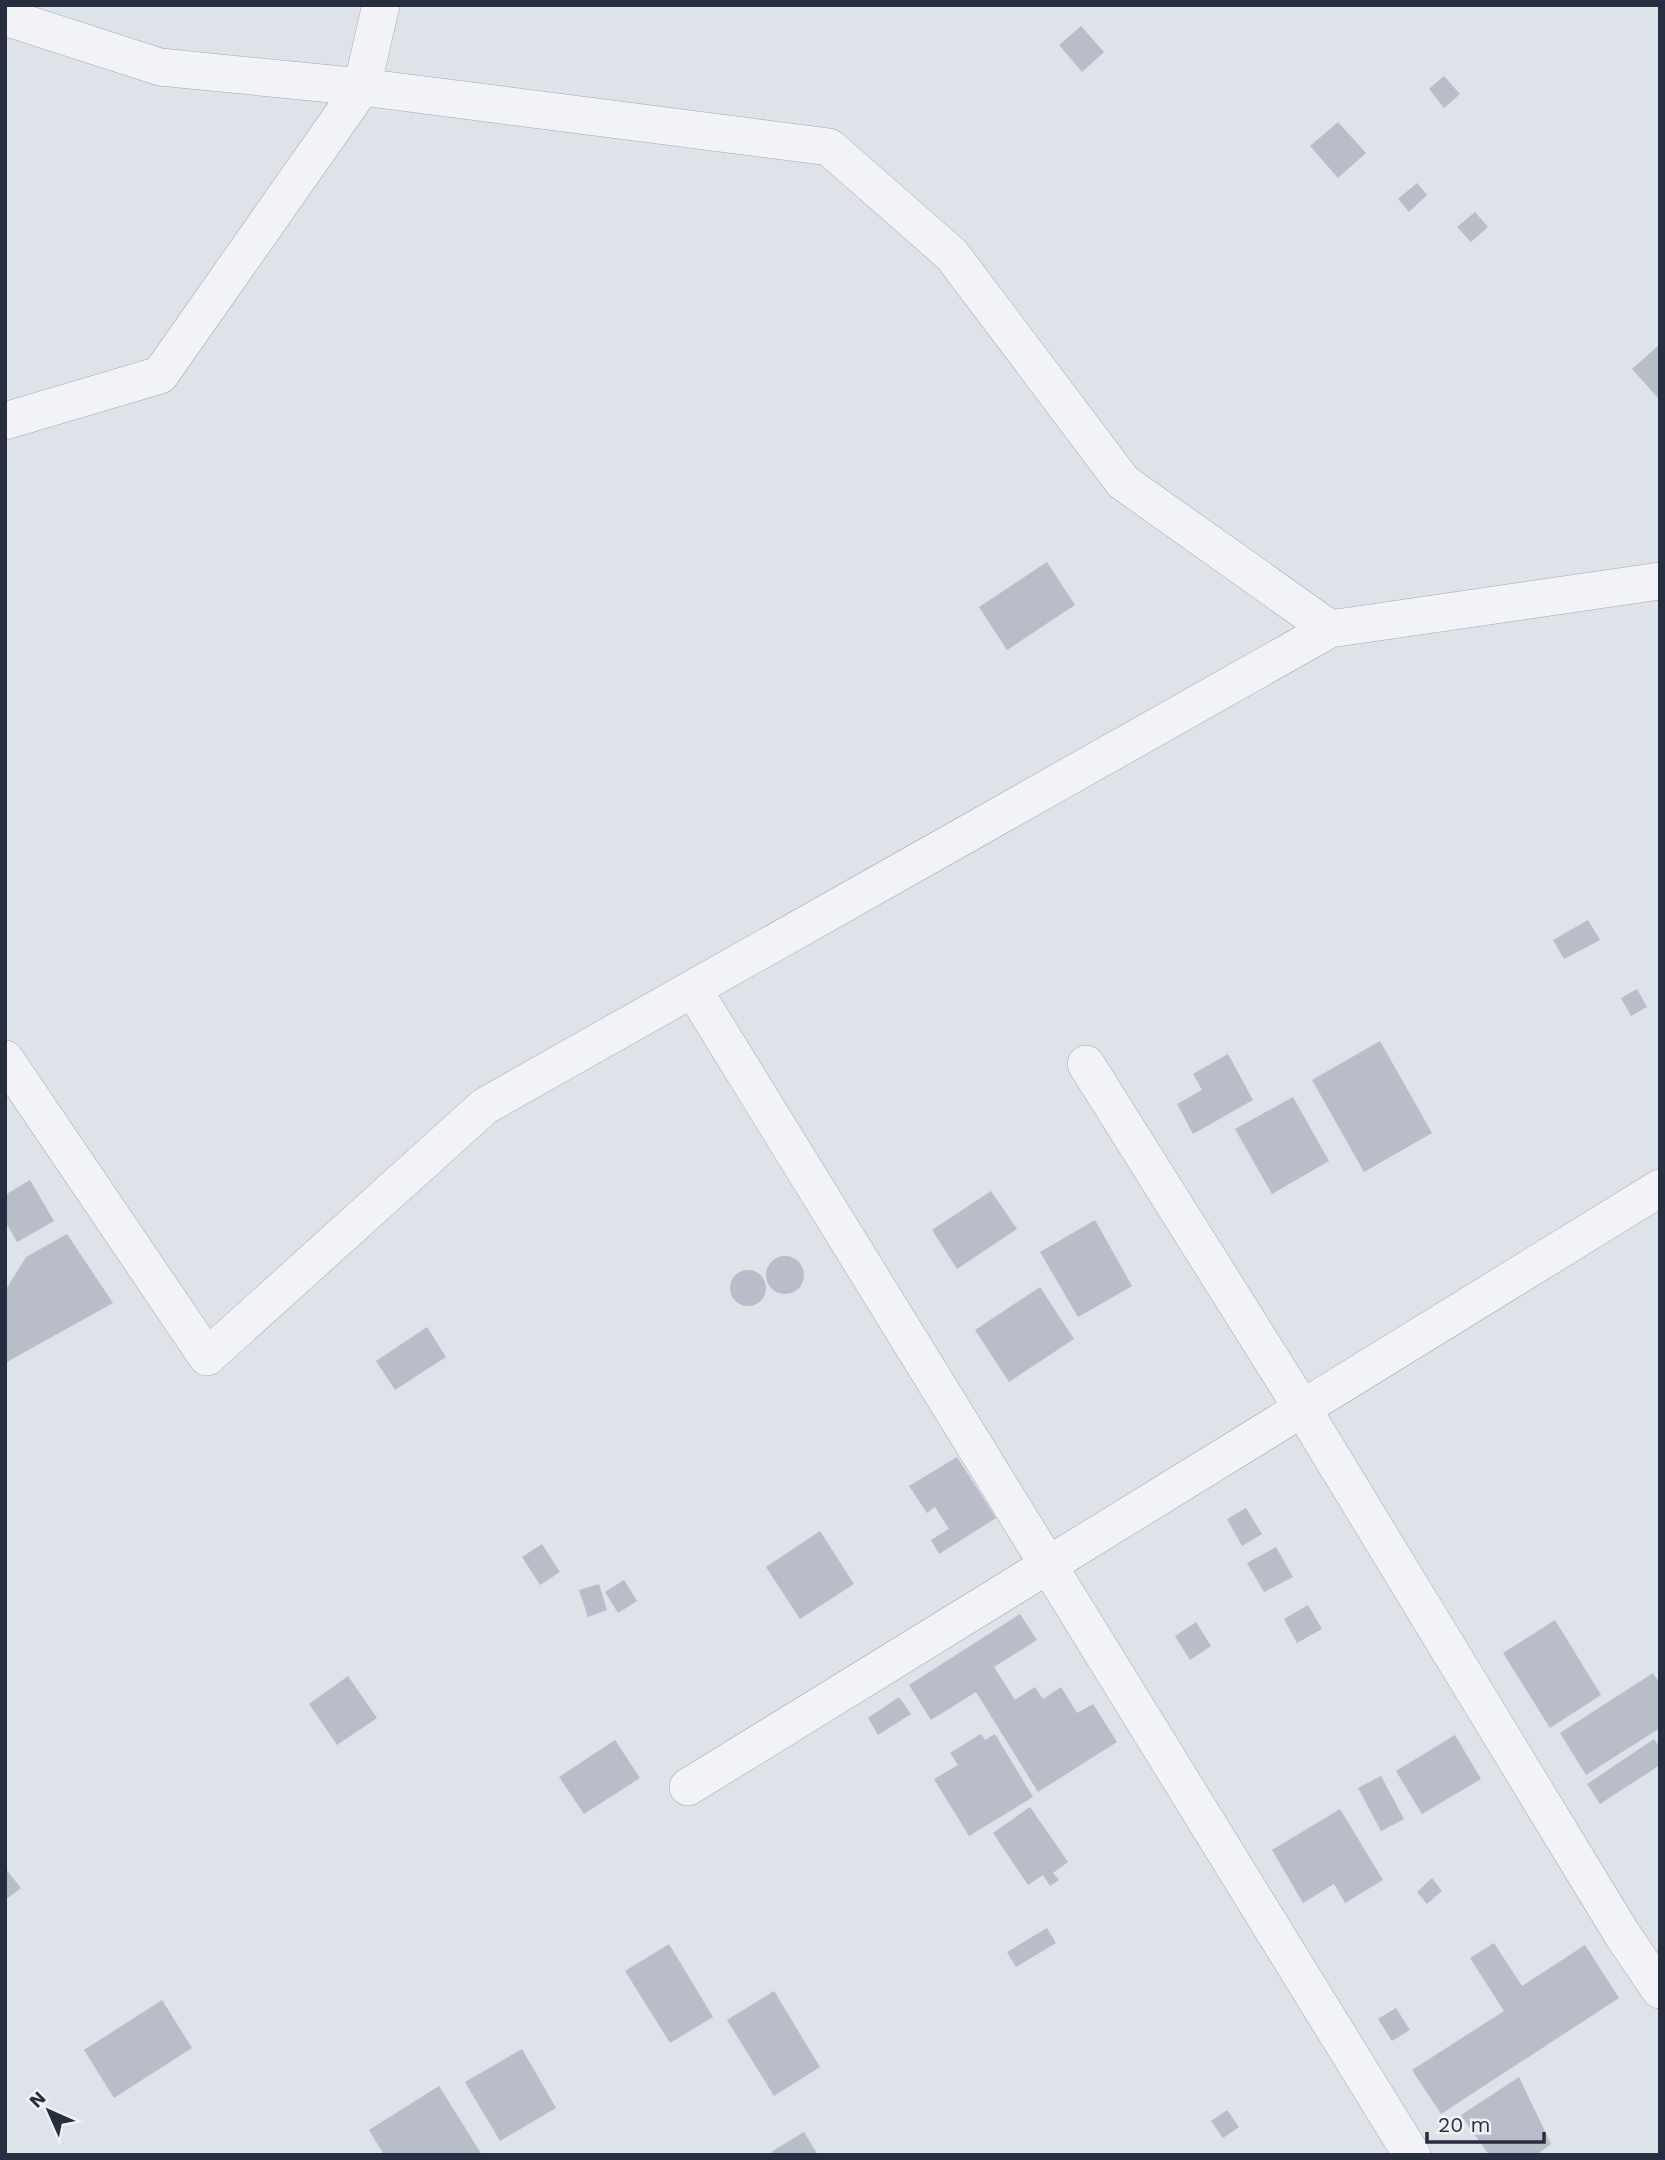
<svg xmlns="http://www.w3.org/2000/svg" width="1665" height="2160" viewBox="0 0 1665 2160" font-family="'Work Sans',sans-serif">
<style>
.building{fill:#b8bdc9}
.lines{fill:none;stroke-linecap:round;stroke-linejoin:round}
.street-casing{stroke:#a3a8b3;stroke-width:38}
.street{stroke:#f1f3f7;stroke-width:37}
</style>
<rect width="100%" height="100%" fill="#dee2e9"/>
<path class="building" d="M1081 26 1104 52 1082 72 1059 45Z
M1444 76 1460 94 1444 108 1429 89Z
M1338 122 1366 153 1338 178 1310 146Z
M1417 183 1427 195 1409 212 1398 199Z
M1475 212 1488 227 1471 242 1457 227Z
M1660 344V400L1632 369Z
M1047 562 1075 605 1007 650 979 607Z
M1588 920 1600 940 1564 959 1553 940Z
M1637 989 1647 1007 1631 1016 1621 998Z
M1380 1041 1432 1133 1364 1172 1312 1080Z
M1228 1054 1253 1100 1193 1134 1177 1104 1202 1090 1193 1074Z
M1293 1097 1329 1161 1272 1194 1235 1129Z
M30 1180 54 1221 17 1242 5 1221V1195Z
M991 1191 1017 1229 957 1269 932 1230Z
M1095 1220 1132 1286 1078 1317 1040 1252Z
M67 1234 113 1303 5 1363V1291L26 1257Z
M766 1275a19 19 0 1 1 38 0a19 19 0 1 1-38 0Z
M730 1288a18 18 0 1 1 36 0a18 18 0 1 1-36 0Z
M1040 1287 1074 1339 1009 1382 975 1330Z
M427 1327 446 1357 395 1390 376 1361Z
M957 1457 996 1518 939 1554 931 1540 949 1529 935 1507 927 1513 909 1486Z
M1246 1508 1262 1534 1242 1546 1227 1519Z
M820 1531 854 1584 800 1619 766 1567Z
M542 1544 560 1572 540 1585 522 1557Z
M1276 1547 1293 1577 1264 1592 1247 1563Z
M624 1580 637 1601 618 1613 605 1592Z
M599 1584 607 1610 588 1617 579 1590Z
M1308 1605 1322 1629 1297 1643 1284 1619Z
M1020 1614 1037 1640 994 1667 1015 1700 1035 1687 1043 1699 1061 1687 1077 1713 1093 1704 1117 1742 1038 1792 976 1692 931 1720 909 1685Z
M1555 1620 1601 1695 1550 1728 1503 1653Z
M1196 1622 1211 1646 1190 1660 1175 1636Z
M1653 1673 1660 1684V1728L1586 1775 1560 1733Z
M348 1676 377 1718 337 1745 309 1704Z
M899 1697 911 1714 878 1735 868 1718Z
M981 1734 985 1740 995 1734 1033 1797 969 1836 934 1779 958 1765 950 1753Z
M1455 1735 1481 1779 1422 1814 1396 1771Z
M1654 1739 1660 1748V1765L1600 1804 1587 1784Z
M615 1740 640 1778 584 1814 559 1777Z
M1381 1776 1404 1819 1381 1831 1358 1788Z
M1030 1807 1068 1862 1053 1873 1059 1880 1050 1886 1043 1875 1028 1885 993 1833Z
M1340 1809 1383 1880 1345 1903 1334 1884 1303 1903 1272 1850Z
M5 1868 21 1888 5 1900Z
M1432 1878 1442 1891 1427 1904 1417 1892Z
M1047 1928 1056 1943 1016 1967 1007 1952Z
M1494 1943 1522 1986 1585 1945 1619 1998 1441 2114 1412 2070 1504 2011 1470 1958Z
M669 1944 713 2017 670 2043 625 1971Z
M774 1991 820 2067 774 2096 727 2020Z
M162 2000 192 2048 114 2098 84 2050Z
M1396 2008 1410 2030 1392 2041 1378 2019Z
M522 2049 556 2108 500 2141 465 2082Z
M1519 2077 1551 2144 1536 2155H1489L1461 2115Z
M439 2086 482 2155H384L369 2130Z
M1227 2110 1239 2127 1223 2138 1211 2121Z
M804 2132 818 2155H773L771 2152Z"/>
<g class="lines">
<defs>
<path id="street" d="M5 17 160 67 362 87 829 147 952 255 1123 482 1330 629 1660 581
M5 421 160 375 362 87 381 5
M693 989 1412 2155
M5 1059 207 1357 485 1106 1330 629
M1086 1064 1302 1408 1622 1934 1660 1990
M688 1787 1660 1188"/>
</defs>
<use href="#street" class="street-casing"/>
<use href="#street" class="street"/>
</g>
<rect width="1665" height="2160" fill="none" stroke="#272e40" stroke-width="14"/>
<g transform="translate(49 2111) rotate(315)" stroke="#eef1f6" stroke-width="5" paint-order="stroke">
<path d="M0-5L12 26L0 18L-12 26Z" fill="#272e40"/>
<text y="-10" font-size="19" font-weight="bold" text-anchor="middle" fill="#272e40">N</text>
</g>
<path d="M1427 2132v10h117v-10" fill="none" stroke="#272e40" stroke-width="3.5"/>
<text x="1438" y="2132" font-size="21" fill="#272e40" stroke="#eef1f6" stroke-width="5" paint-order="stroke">20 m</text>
</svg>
